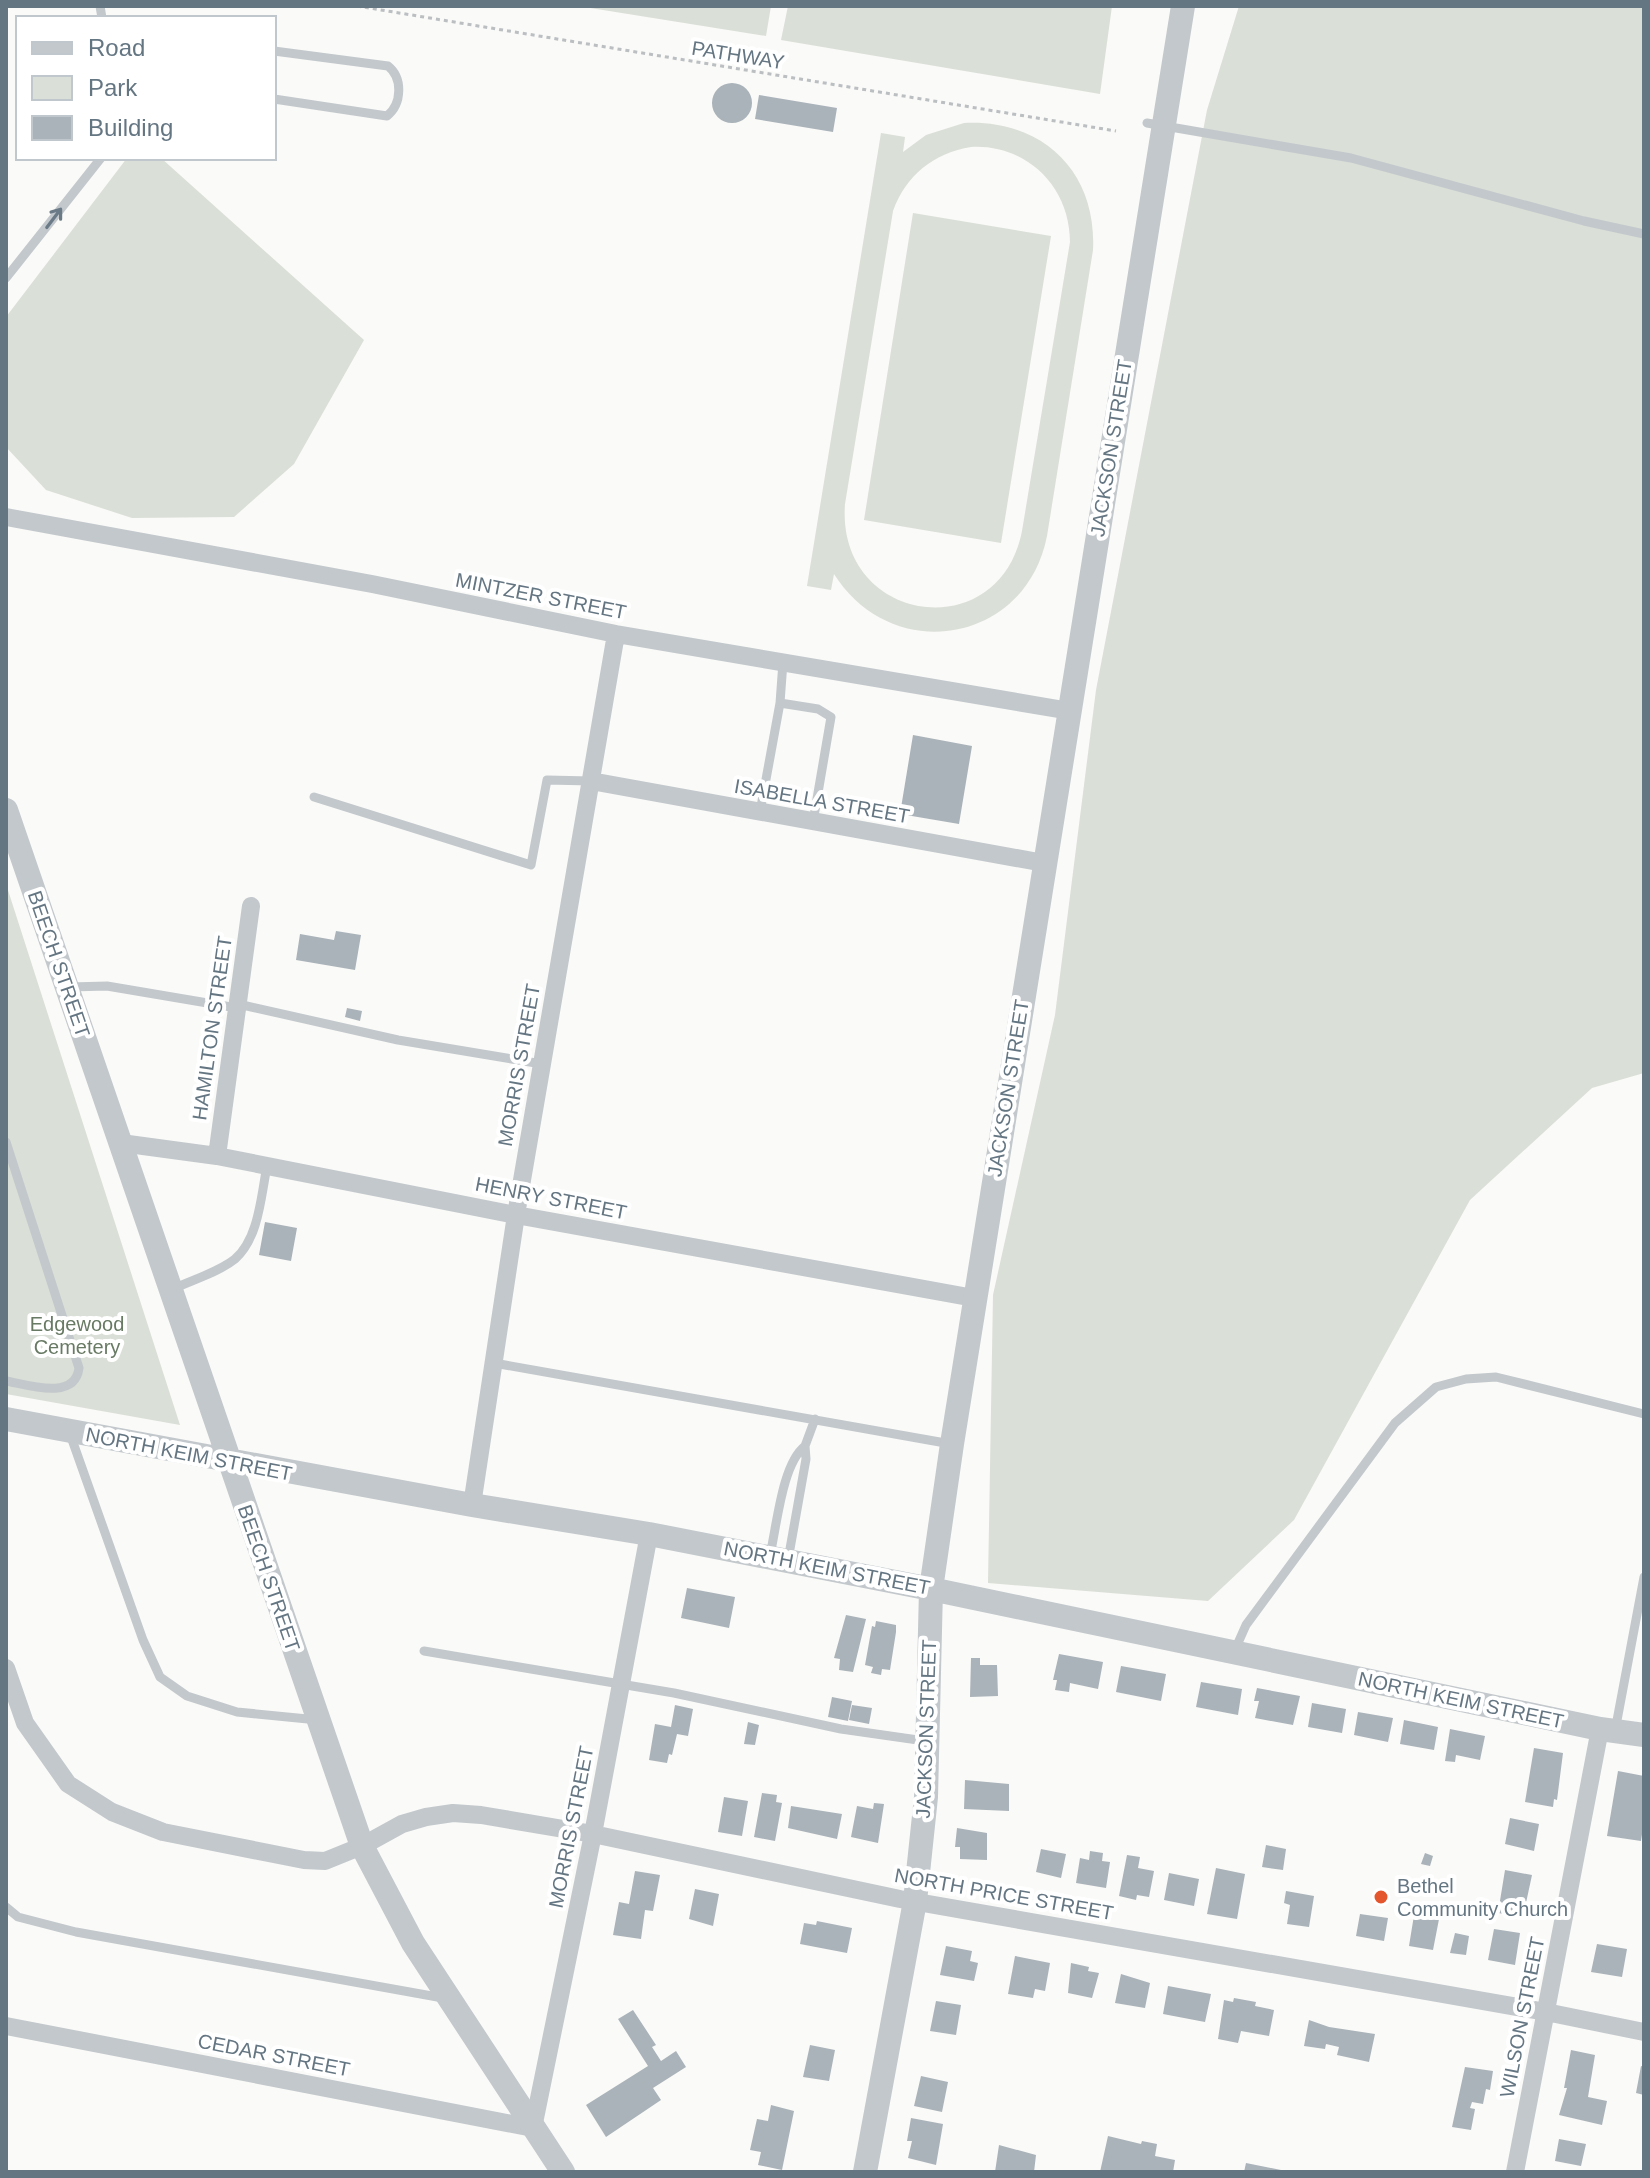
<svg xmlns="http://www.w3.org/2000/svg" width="1650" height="2178" viewBox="0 0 1650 2178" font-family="Arial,sans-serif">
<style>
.green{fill:#dadfd7;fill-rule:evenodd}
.building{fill:#aab3b9}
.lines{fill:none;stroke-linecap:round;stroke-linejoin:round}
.path{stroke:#bbbfc2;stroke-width:3;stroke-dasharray:4 4;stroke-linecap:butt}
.service{stroke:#c3c8cc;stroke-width:9}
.minor{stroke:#c3c8cc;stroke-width:18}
.tertiary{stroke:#c3c8cc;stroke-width:24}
.oneway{stroke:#6a7a87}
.poi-dot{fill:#e4572e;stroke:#fff;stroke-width:3}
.labels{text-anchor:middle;stroke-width:8;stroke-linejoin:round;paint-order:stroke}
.street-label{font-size:20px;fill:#657683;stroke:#fff}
.park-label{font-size:20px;fill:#687a64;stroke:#fff}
.poi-label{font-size:20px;fill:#657683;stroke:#fff;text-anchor:start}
</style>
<rect width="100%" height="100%" fill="#fafaf8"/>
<path class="green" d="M578 6H771L766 36Z
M788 6H1112L1100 94 781 40Z
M1239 6H1644V1073L1592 1088 1470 1200 1294 1520 1208 1601 988 1583 993 1295 1055 1015 1096 690 1207 110Z
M964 123C1042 119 1097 171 1093 250L1047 536C1026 644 892 666 834 574L831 590 807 586 881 133 905 137 903 152 926 135ZM971 147C1027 144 1070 187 1070 242L1022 531C999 648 836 624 845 504L893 211C906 175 934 153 971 147Z
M127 158H161L364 340 294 464 234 517 132 518 46 490 6 447V317Z
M913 213 1051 236 1001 543 864 520Z
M6 884 180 1425 6 1394Z"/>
<path class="building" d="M712 103a20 20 0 1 1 40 0a20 20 0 1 1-40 0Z
M759 95 837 108 833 132 755 119Z
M913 735 972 746 959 824 900 814Z
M336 931 361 935 355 970 296 960 300 934 334 940Z
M347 1008 362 1011 360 1021 345 1017Z
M265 1222 297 1228 291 1261 259 1255Z
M687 1588 735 1597 729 1628 681 1618Z
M846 1615 866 1619 853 1672 839 1670 840 1659 834 1658Z
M876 1621 896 1625V1632L890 1670 882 1669 881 1675 871 1673 873 1667 865 1665 872 1626 875 1627Z
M1059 1654 1103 1662 1098 1689 1070 1683 1069 1692 1055 1690 1057 1680H1053Z
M971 1658H980V1665H997L998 1696 970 1697Z
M1121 1666 1166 1674 1161 1701 1116 1692Z
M1201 1682 1242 1689 1238 1715 1196 1707Z
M1257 1688 1300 1696 1293 1725 1255 1718 1259 1701H1254Z
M832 1697 852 1701 848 1721 828 1717Z
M1312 1703 1346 1709 1342 1733 1308 1727Z
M675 1705 693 1709 688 1736 677 1734 672 1755 669 1754 667 1763 649 1760 655 1724 671 1727Z
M852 1705 872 1708 869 1724 849 1720Z
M1358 1712 1393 1718 1388 1742 1354 1735Z
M1404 1720 1438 1727 1434 1750 1400 1744Z
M748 1722 759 1725 755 1745 744 1744Z
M1450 1729 1485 1736 1480 1760 1456 1755 1455 1762 1445 1761Z
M1534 1748 1563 1753 1557 1800 1554 1799 1553 1807 1525 1802Z
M1618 1771 1644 1776V1821L1641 1841 1607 1836Z
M965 1780 1009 1784V1811L964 1809Z
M762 1793 777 1795 776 1802 782 1803 775 1841 754 1837Z
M724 1797 748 1801 742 1836 718 1832Z
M874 1803 884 1804 878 1843 851 1837 857 1806 873 1809Z
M791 1806 842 1814 837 1839 788 1828Z
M1510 1818 1539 1824 1534 1851 1505 1844Z
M957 1828 987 1833V1860L960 1859V1847H955Z
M1266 1845 1286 1849 1283 1870 1262 1867Z
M1041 1849 1066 1854 1061 1878 1036 1872Z
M1090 1851 1103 1853 1102 1861 1110 1862 1106 1888 1076 1883 1080 1858 1089 1860Z
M1425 1853 1433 1856 1430 1866 1421 1864Z
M1127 1855 1140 1857 1138 1868 1154 1871 1149 1897 1137 1895 1136 1900 1119 1896Z
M1216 1868 1245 1874 1237 1919 1207 1914Z
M1505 1870 1532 1875 1523 1917 1498 1913Z
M635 1871 660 1875 653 1911 645 1910 641 1939 613 1935 619 1902 629 1904Z
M1169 1873 1199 1879 1194 1906 1164 1900Z
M695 1889 719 1894 713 1926 689 1919Z
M1286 1891 1314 1896 1309 1927 1287 1924 1290 1905 1284 1903Z
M1415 1909 1440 1914 1433 1950 1409 1946Z
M1360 1914 1388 1918 1384 1941 1356 1936Z
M817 1921 852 1928 847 1953 800 1944 804 1923 816 1925Z
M1494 1929 1520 1933 1515 1965 1488 1960Z
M1455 1933 1469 1936 1466 1955 1450 1953Z
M1597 1944 1627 1949 1622 1977 1591 1972Z
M946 1946 972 1951 970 1961 978 1963 974 1981 940 1975Z
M1015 1956 1050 1963 1045 1991 1035 1989 1033 1998 1008 1994Z
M1071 1963 1089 1967 1088 1971 1099 1973 1092 1998 1068 1993Z
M1121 1974 1150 1983 1145 2008 1115 2003Z
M1168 1986 1211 1994 1205 2022 1163 2014Z
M1234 1998 1256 2002 1255 2006 1274 2010 1269 2036 1241 2031 1238 2043 1218 2039 1224 2000 1233 2002Z
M936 2001 961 2005 956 2035 930 2031Z
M633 2010 656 2045 652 2047 661 2061 676 2051 686 2067 653 2088 661 2100 606 2137 586 2105 648 2066 618 2019Z
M1309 2020 1329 2027 1375 2034 1369 2062 1337 2055 1339 2047 1326 2044 1325 2049 1304 2046Z
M810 2045 835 2050 829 2081 803 2077Z
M1571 2050 1595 2055 1588 2097 1607 2101 1602 2125 1559 2115 1567 2088H1564Z
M1641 2066 1644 2067V2095L1636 2093Z
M1465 2067 1493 2071 1490 2090 1486 2089 1483 2104 1472 2102 1470 2108 1475 2109 1471 2130 1452 2127Z
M921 2076 948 2082 942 2112 914 2106Z
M771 2105 794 2111 782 2170 758 2165 761 2152 750 2150 757 2119 768 2121Z
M911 2118 943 2124 936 2165 908 2158 912 2141H907Z
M1108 2136 1141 2144 1142 2141 1157 2144 1155 2156 1175 2160 1173 2172H1100Z
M1559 2139 1586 2144 1581 2166 1555 2161Z
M999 2145 1036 2155 1034 2172H995Z
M1246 2163 1286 2171V2172H1244Z"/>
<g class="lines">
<path class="path" d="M357 6 1116 131"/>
<path class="service" d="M100 6 102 18
M274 51 388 66C403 78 402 104 387 116L274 99
M1147 123 1351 158 1584 221 1644 234
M6 278 101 158
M780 703 783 662
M314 797 531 865 547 780 591 781
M760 812 780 703 818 709 831 717 813 822
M70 987 107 986 237 1008
M238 1004 398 1040 542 1064
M6 1142 79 1368C75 1401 28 1385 6 1381
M173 1289C192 1280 219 1272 235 1259 259 1238 261 1196 267 1166
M494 1363 951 1444
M70 1434 143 1640 160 1677 187 1696 237 1712 318 1720
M770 1555C777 1525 782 1464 805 1446
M788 1560 806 1459 805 1446 815 1419
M424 1651 674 1693 841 1729 925 1741
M1234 1652 1246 1625 1395 1423 1436 1387 1466 1379 1496 1377 1644 1414
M1615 1731 1644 1577
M6 1907 18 1917 76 1932 443 1998"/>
<path class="minor" d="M6 517 372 584 616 634 1070 711
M591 781 1044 863
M121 1143 217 1156 516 1215 974 1298
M217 1156 251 906
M472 1505 516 1215 616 634
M6 1668 25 1723 68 1784 112 1812 163 1832 304 1860 325 1861 362 1846 402 1824 426 1817 453 1813 481 1815 593 1834 900 1899 1546 2012 1644 2032
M6 2026 533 2128 593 1834 649 1534
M1515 2172 1600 1729"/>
<path class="tertiary" d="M6 810 362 1846 413 1943 563 2172
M6 1419 472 1505 649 1534 931 1589 1600 1729 1644 1735
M865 2172 915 1901 926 1797 931 1589 952 1444 1183 6"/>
</g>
<defs><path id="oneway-shaft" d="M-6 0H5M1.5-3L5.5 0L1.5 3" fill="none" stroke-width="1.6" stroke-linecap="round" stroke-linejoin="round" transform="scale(2)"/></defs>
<use class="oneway" href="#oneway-shaft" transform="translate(54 218) rotate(-53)"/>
<circle class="poi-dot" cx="1381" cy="1897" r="8"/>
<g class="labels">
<g class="street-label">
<text transform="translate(738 55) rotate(9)" y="7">PATHWAY</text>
<text transform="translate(1111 448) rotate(-81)" y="7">JACKSON STREET</text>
<text transform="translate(541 596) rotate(11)" y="7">MINTZER STREET</text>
<text transform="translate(822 801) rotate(10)" y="7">ISABELLA STREET</text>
<text transform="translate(59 964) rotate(71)" y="7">BEECH STREET</text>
<text transform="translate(212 1028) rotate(-82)" y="7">HAMILTON STREET</text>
<text transform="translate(519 1065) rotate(-80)" y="7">MORRIS STREET</text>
<text transform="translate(1008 1088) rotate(-81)" y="7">JACKSON STREET</text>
<text transform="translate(551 1198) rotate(11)" y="7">HENRY STREET</text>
<text transform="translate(189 1454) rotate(11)" y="7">NORTH KEIM STREET</text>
<text transform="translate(827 1568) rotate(11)" y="7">NORTH KEIM STREET</text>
<text transform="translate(269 1578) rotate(71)" y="7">BEECH STREET</text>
<text transform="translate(1461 1700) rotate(12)" y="7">NORTH KEIM STREET</text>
<text transform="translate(926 1729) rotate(-88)" y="7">JACKSON STREET</text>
<text transform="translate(571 1827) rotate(-79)" y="7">MORRIS STREET</text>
<text transform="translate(1004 1894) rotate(10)" y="7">NORTH PRICE STREET</text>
<text transform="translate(1522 2017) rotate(-79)" y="7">WILSON STREET</text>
<text transform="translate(274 2055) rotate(11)" y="7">CEDAR STREET</text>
</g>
<g class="park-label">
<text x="77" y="1331">Edgewood<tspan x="77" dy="23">Cemetery</tspan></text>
</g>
<g class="poi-label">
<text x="1397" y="1893">Bethel<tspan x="1397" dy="23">Community Church</tspan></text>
</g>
</g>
<rect width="1650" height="2178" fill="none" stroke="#657683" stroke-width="16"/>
<rect x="16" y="16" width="260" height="144" fill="#ffffff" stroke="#c1c8cd" stroke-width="2"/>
<rect x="32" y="42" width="40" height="12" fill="#c3c8cc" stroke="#c1c8cd" stroke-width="2"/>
<text x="88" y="56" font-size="24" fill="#657683">Road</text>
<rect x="32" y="76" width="40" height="24" fill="#dadfd7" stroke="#c1c8cd" stroke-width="2"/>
<text x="88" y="96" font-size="24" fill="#657683">Park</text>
<rect x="32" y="116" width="40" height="24" fill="#aab3b9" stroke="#c1c8cd" stroke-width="2"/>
<text x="88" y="136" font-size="24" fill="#657683">Building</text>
</svg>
